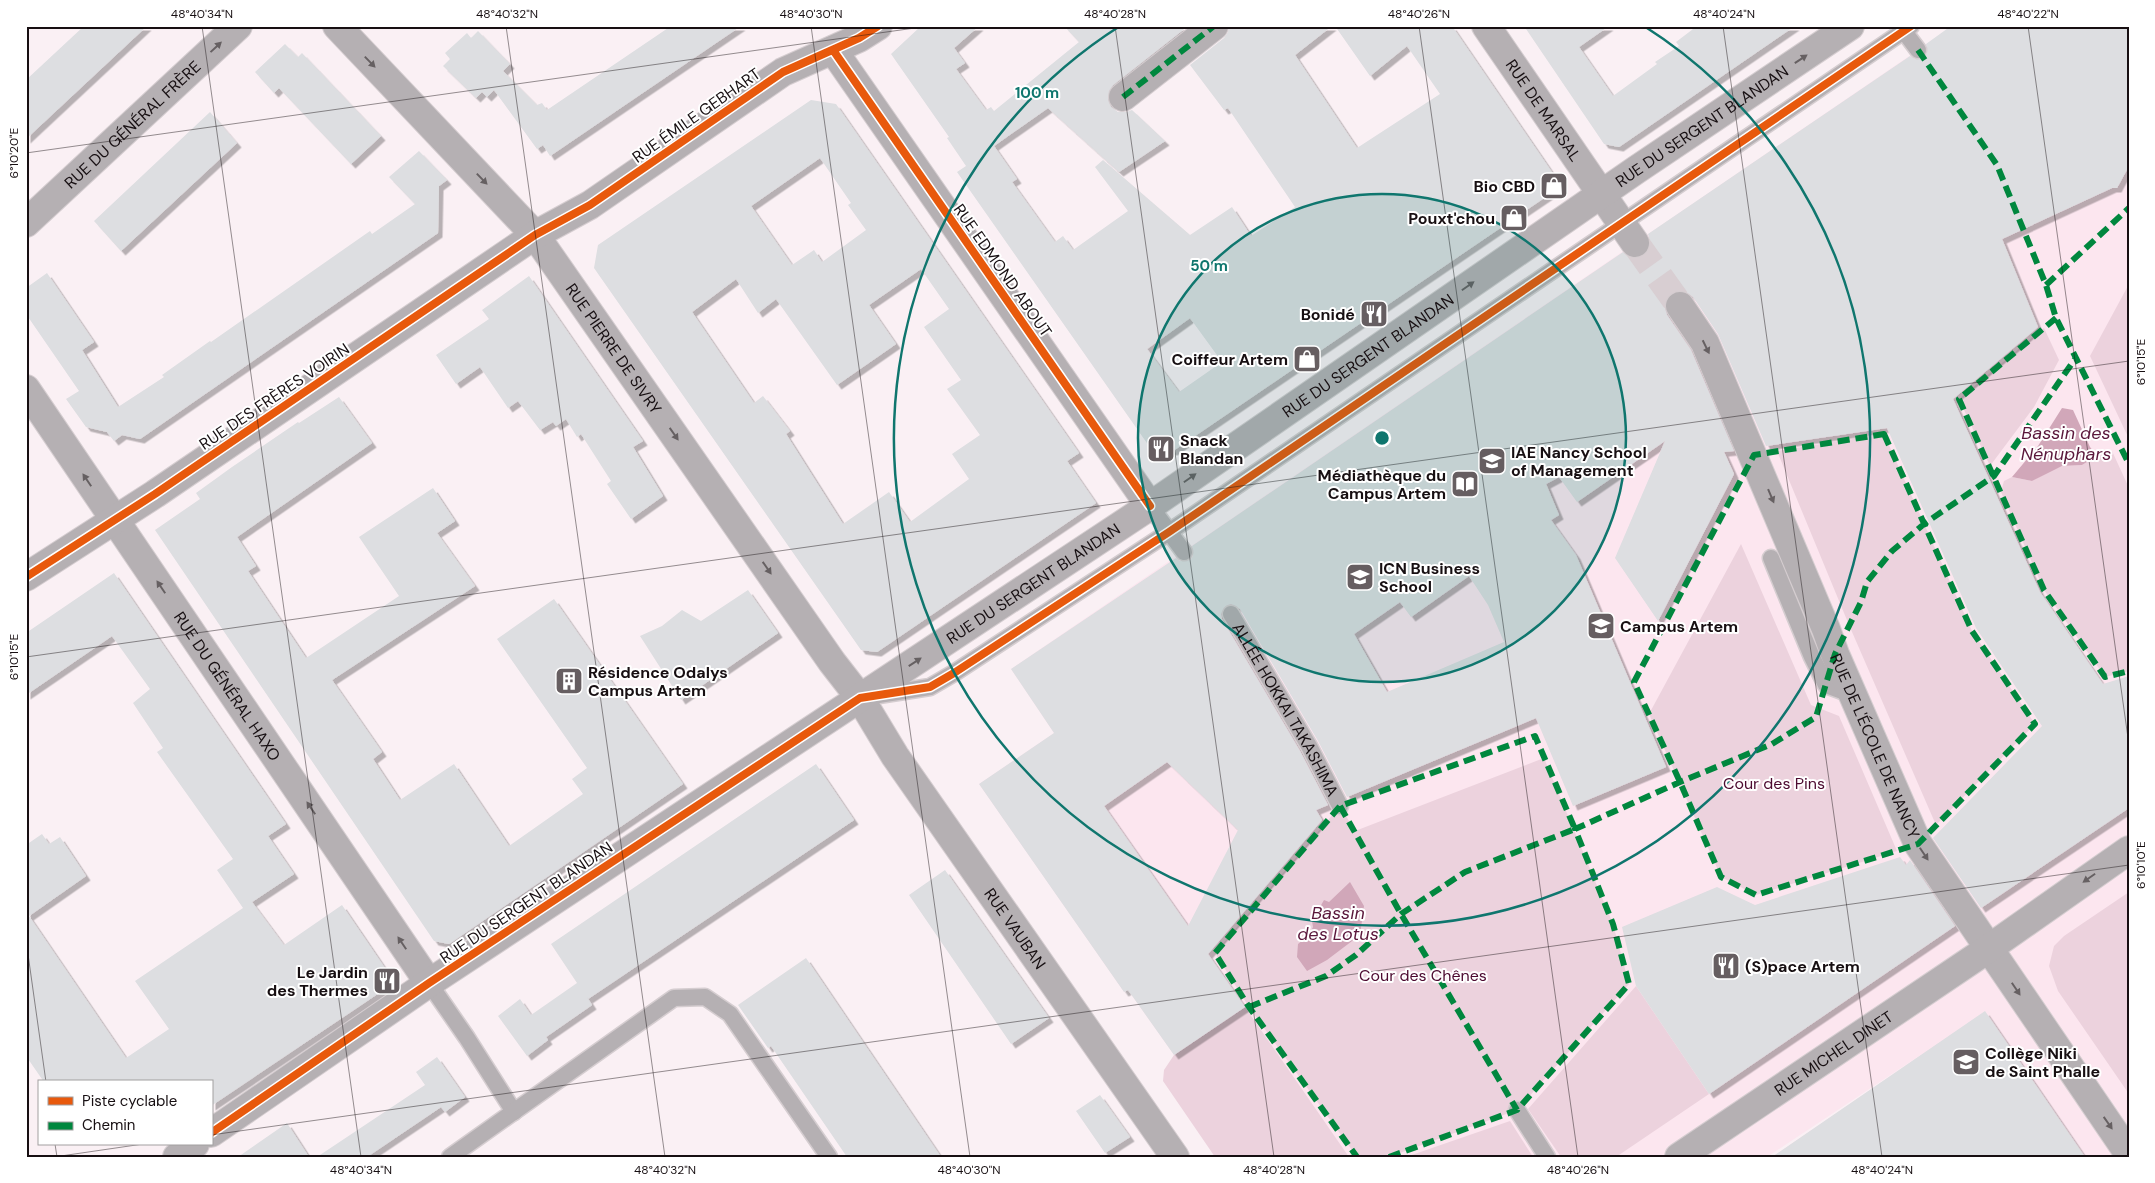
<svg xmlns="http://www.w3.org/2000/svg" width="2155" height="1183" viewBox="0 0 2155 1183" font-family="'DM Sans',sans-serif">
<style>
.built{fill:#fce6ef}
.green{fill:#ecd2dd}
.water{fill:#d1a7b9}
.building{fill:#dddee1;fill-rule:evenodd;filter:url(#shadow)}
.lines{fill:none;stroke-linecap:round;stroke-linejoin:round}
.minor-tunnel{stroke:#d8ced2;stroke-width:28;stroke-dasharray:28 14;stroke-linecap:butt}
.service-casing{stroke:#d5cdd0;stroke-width:19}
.minor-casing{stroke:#d5cdd0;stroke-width:30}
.tertiary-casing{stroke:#d5cdd0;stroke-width:30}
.service{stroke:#b5b0b3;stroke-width:16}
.minor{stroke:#b5b0b3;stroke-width:28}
.tertiary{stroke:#b5b0b3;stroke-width:28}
.quiet{stroke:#00873e;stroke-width:6;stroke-dasharray:12 6;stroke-linecap:butt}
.cycleway-casing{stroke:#fff;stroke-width:11}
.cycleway{stroke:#e8590c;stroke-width:8}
.oneway{fill:#666062}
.ticks{fill:none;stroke:#170f12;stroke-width:1;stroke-opacity:0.45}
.ring{fill:none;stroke:#0f766e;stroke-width:2.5}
.labels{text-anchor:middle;stroke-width:4;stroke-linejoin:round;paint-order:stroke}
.street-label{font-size:16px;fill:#170f12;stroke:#fff}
.poi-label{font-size:16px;font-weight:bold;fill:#170f12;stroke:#fff;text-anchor:start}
.park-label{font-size:16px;fill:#4c0a30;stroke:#fff}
.water-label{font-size:18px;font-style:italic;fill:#5a173b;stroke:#fff}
.centre{fill:#0f766e;stroke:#fff;stroke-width:2.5}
.ring-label{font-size:15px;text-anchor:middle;font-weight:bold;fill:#0f766e;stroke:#fff;stroke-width:4;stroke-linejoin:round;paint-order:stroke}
.neatline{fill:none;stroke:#170f12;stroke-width:2}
.ticks-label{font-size:12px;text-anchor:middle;fill:#170f12}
</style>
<defs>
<filter id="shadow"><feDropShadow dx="4.5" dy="4.5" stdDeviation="0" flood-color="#0004"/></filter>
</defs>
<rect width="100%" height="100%" fill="#faf0f4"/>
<path class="built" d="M1953 26H2129V1157H1772L1925 1052 1767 1157H1242L1174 1055 1128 990 1124 992 979 784 1054 733 1011 669Z"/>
<path class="green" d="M2129 284V439L2090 356Z
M2044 328 2059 360 2034 407 1990 466 1959 399Z
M1884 434 1972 631 2035 724 1936 825 1849 625 1777 451Z
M2112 451 2129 488V671L2105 677 2044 590 2001 492 2004 481 2012 477 2032 481 2052 470 2062 466 2082 465 2097 456Z
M1741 544 1811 705 1839 716 1897 851 1756 895 1721 877 1649 714Z
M1544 758 1613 924 1629 984 1517 1110 1389 1157H1357L1249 1007 1215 953 1340 806 1355 831Z
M2129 892V1094L2058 991 2049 966 2054 946 2064 936Z
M1636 986 1709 1094 1616 1157H1561L1528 1109Z
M1245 1007 1349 1157H1215L1163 1081 1164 1070 1174 1055Z
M1510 1121 1533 1157H1406Z"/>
<path class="water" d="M2062 408 2073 410 2090 447 2097 456 2082 465 2062 466 2032 481 2012 477 2038 446Z
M1350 882 1364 906 1360 935 1327 960 1307 971 1297 957 1298 944 1309 935 1313 927 1312 921 1324 900 1329 902Z"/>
<path class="building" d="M84 26H147L26 139V80Z
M671 26H741L550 156 543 145 537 149 494 90 487 97 482 92 476 98 443 66 450 59 445 53 467 33 471 38 478 31 510 64 503 71 537 105 542 103 547 110Z
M921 26H979L954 48 965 63 956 69 986 110 991 107 994 111 1079 42 1064 26H1188L1113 85 1109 91 1108 100 1111 107 1118 112H1126L1132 110 1165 141 1119 172 1048 108 994 146 1017 179 1012 182 1055 242 1063 236 1073 250 1128 211 1095 167 1103 160 1190 235 1232 207 1251 236 1295 207 1228 108 1224 110 1190 65 1224 38 1228 32 1229 26H1332L1295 55 1357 148 1440 94 1407 46 1370 76 1335 26H1452L1556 178 1553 192 1173 451 1149 446 957 172 966 166 947 138 949 137 891 54ZM1190 318 1222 362 1179 392 1147 349Z
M1524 26H1609L1579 47 1613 96 1657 64 1655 62 1679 46 1676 42 1697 26H1795L1619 147 1604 144Z
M1951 26H2129V166L2117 188H2112L2002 239 2038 327 1953 399 2040 592 2103 684 2129 676V808L1981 908 1933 838 2042 726 1976 628 1887 428 1766 446 1718 334 1693 297 1686 292 1678 291 1671 293 1666 299 1665 308 1667 315 1691 350 1734 451 1724 452 1734 474 1658 621 1615 558 1665 441 1577 502 1559 477 1546 484 1559 515 1551 520 1576 555 1666 767 1573 806 1536 718 1347 797 1318 741 1240 609 1231 604 1226 606 1221 614 1222 619 1300 751 1328 805 1316 810 1322 820 1208 954 1245 1007 1174 1055 1128 990 1124 992 979 784 1054 733 1011 669 1176 558 1180 561 1190 560 1193 556 1192 546 1623 252 1629 257 1636 259 1643 256 1649 249 1650 241 1648 234 1910 56 1915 59 1924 58 1927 53 1926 44ZM1469 576 1488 605 1504 642 1387 692 1354 634 1400 602 1411 617ZM1167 762 1238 830 1188 926 1104 806Z
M285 44 298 57 302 53 381 136 351 164 279 88 274 93 255 72Z
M811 100 836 104 1079 453 1067 461 1096 503 877 652 861 650 594 268 598 245ZM820 158 851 203 848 205 866 230 822 262 814 250 792 265 751 206ZM921 269 949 309 924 327 961 380 947 389 980 435 952 454 969 479 910 522 889 492 843 524 786 434 790 431 763 396 754 403 692 312 736 279 758 313 776 299 837 385 896 344 869 305Z
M210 112 237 143 121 251 94 221Z
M419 151 447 180 439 186 438 233 140 439 122 435 114 441 107 432 86 427 66 399 79 391 26 314V288L47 273 94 342 82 350 118 407 164 377 162 375 210 341 211 342 370 231 372 234 415 204 389 177Z
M529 276 643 441 633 447 663 496 631 519 607 484 611 481 581 434 577 437 566 419 556 426 553 422 540 430 518 401 508 408 480 367 456 384 436 355 489 319 482 310Z
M339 397 372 443 237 537 256 566 248 571 306 658 399 596 359 537 433 488 455 521 437 533 475 586 332 680 382 752 373 759 400 800 454 764 509 846 583 794 572 779 587 768 497 639 554 599 683 784 449 944 434 941 155 530 200 499 196 493 232 467 298 422 299 423Z
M114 573 286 824 268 836 294 874 249 904 252 902 284 945 342 905 389 974 385 989 211 1106V1082H44L26 1056V845L42 834 49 844 60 837 86 876 29 916 126 1058 169 1029 135 981 243 908 217 870 233 859 157 752 163 748 133 703 150 689 112 636 26 695V633Z
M748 590 778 633 681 700 640 636 662 626 682 610 701 621Z
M816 764 854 820 588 999 587 997 592 1005 546 1037 548 1040 527 1056 498 1016 520 999 531 1015 577 983 551 944Z
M1900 857 1906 865 1910 860 1955 926 1709 1094 1636 986 1622 927 1717 887 1755 905Z
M945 870 1049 1018 1011 1044 909 895Z
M806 958 941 1157H847L771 1046 768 1048 738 1005Z
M1985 1011 2085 1157H1772Z
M437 1057 465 1097 445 1112 441 1107 367 1157H317L425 1085 416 1072Z
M1100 1095 1130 1137 1105 1153 1076 1111Z
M287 1123 309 1157H238Z"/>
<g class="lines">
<path class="minor-tunnel" d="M1635 243 1680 306"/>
<defs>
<g id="service">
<path d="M1900 26 1918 50"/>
<path d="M1150 506 1184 552"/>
<path d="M1771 558 1812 657 1826 685 1853 695"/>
<path id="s1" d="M1231 614 1309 746 1340 806"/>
<path d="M872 696 930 687 954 673 1169 532 1911 26"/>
<path d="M429 983 467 1038 514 1112"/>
<path d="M1517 1110 1547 1157"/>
<path d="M450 1157 674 998 705 997 730 1014 829 1157"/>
</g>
<g id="minor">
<path id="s2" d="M337 26 535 235 832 662 860 698"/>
<path id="s3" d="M1486 26 1635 243"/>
<path d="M833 50 1150 506"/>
<path d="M1123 97 1214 26"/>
<path id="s4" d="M26 223 238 26"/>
<path id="s5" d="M1680 306 1705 343 1826 629 1835 654 1918 844 2129 1154"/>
<path id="s6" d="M26 389 429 983"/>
<path id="s7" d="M1679 1157 1988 949 2129 850"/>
</g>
<g id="tertiary">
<path d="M26 577 155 494 535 235 590 205 783 72 859 38 878 26"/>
<path id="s8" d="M860 698 895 756 1175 1157"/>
<path id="s9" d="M211 1133 429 983 1150 506 1636 170 1850 26"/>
<path d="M177 1157 195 1144"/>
</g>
</defs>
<use href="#service" class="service-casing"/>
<use href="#minor" class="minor-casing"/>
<use href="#tertiary" class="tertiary-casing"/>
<use href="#service" class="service"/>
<use href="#minor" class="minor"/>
<use href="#tertiary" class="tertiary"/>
<path class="quiet" d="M1918 50 1997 165 2046 285 2056 318 2129 464
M1123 97 1214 26
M2046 285 2129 208
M2056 318 1959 399 2044 590 2105 677 2129 671
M1884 434 1972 631 2035 724 1918 844 1756 895 1721 877 1680 782 1634 682 1754 455Z
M1340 806 1401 914 1517 1110
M1249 1007 1326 976 1356 955 1401 914 1465 872 1575 829 1535 736 1340 806 1215 953 1249 1007 1357 1157
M1389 1157 1517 1110 1629 984 1613 924 1575 829 1680 782 1772 744 1816 717 1835 654 1861 602 1867 582 1892 551 1924 524 1994 476 2077 356"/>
<defs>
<path id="cycleway" d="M833 50 1150 506
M26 577 155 494 535 235 590 205 783 72 859 38 878 26
M211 1133 429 983 860 698 930 687 954 673 1169 532 1911 26"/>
</defs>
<use href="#cycleway" class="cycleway-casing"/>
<use href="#cycleway" class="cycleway"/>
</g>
<defs><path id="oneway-solid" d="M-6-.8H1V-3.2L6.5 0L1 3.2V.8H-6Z" transform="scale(1.25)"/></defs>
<g class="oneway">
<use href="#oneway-solid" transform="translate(216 47) rotate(-43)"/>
<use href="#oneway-solid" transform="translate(1801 59) rotate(-34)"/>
<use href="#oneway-solid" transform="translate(370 62) rotate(46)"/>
<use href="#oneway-solid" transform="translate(482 179) rotate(46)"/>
<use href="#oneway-solid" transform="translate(1468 286) rotate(-35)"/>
<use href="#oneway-solid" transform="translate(1706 347) rotate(64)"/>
<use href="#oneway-solid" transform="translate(674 434) rotate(55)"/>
<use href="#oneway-solid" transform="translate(1190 478) rotate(-35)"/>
<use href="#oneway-solid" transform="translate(87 480) rotate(-124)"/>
<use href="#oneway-solid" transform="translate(1771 496) rotate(67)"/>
<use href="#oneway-solid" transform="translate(767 568) rotate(55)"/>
<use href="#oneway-solid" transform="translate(161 587) rotate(-124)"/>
<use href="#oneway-solid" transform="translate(915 662) rotate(-33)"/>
<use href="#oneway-solid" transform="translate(311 808) rotate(-124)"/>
<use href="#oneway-solid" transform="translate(1924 854) rotate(56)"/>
<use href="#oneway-solid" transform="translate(2089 878) rotate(145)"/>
<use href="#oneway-solid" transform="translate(402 943) rotate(-124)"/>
<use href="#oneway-solid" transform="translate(2016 989) rotate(56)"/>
<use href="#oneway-solid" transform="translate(2108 1123) rotate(55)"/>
</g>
<path class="ticks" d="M202 26 361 1157M506 26 665 1157M811 26 970 1157M1115 26 1274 1157M1419 26 1578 1157M1723 26 1882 1157M2028 26 2129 745M26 153 929 26M26 657 2129 361M26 940 46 1082M211 1135 2129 865M55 1144 57 1157M54 1157 143 1144"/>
<circle cx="1382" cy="438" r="244" fill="#0f766e" fill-opacity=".12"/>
<g class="ring">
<circle cx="1382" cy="438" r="244"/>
<path d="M1644 26A488 488 0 1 1 1120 26"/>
</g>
<defs>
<symbol id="shop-square" viewBox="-11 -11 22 22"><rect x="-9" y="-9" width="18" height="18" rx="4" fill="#665e61" stroke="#fff"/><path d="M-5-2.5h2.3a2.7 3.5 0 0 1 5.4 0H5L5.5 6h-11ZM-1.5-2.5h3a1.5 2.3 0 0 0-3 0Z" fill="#fff"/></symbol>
<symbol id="restaurant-square" viewBox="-11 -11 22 22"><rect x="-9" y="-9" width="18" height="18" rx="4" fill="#665e61" stroke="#fff"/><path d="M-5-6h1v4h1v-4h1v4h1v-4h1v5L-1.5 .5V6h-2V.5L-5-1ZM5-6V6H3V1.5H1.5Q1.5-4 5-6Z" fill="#fff"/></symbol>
<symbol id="university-square" viewBox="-11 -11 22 22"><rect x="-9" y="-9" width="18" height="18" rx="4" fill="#665e61" stroke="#fff"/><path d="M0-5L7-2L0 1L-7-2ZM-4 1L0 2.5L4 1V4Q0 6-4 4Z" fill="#fff"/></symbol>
<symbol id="library-square" viewBox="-11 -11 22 22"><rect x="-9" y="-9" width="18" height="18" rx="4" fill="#665e61" stroke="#fff"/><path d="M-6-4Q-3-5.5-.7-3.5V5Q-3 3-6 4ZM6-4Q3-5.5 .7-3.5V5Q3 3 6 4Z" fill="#fff"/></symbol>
<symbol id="building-square" viewBox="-11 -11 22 22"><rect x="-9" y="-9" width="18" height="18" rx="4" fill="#665e61" stroke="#fff"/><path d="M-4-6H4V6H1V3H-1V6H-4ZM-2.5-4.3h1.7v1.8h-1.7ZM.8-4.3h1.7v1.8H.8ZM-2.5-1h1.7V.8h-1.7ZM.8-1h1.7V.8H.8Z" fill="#fff"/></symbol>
<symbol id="school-square" viewBox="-11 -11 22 22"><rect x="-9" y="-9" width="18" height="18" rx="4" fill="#665e61" stroke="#fff"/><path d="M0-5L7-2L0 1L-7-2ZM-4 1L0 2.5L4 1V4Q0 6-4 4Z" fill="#fff"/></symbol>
</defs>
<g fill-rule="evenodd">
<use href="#shop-square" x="1538" y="170" width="32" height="32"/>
<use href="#shop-square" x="1498" y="202" width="32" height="32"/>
<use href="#restaurant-square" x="1358" y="298" width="32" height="32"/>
<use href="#shop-square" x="1291" y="343" width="32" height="32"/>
<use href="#restaurant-square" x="1145" y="433" width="32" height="32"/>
<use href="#university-square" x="1476" y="445" width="32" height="32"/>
<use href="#library-square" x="1449" y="468" width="32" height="32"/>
<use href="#university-square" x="1344" y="561" width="32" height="32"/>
<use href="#university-square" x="1585" y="610" width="32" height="32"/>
<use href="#building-square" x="553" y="665" width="32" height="32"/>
<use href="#restaurant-square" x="1710" y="950" width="32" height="32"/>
<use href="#restaurant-square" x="371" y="965" width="32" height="32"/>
<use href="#school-square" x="1950" y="1046" width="32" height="32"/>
</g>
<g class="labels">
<g class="street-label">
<text dy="6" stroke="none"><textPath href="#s3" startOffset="102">RUE DE MARSAL</textPath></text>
<text transform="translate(696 115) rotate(-35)" y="6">RUE ÉMILE GEBHART</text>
<text dy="6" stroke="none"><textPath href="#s4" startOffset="145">RUE DU GÉNÉRAL FRÈRE</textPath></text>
<text dy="6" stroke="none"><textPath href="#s9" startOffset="1799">RUE DU SERGENT BLANDAN</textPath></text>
<text transform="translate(1003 270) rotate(55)" y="6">RUE EDMOND ABOUT</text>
<text dy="6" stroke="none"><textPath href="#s2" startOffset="426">RUE PIERRE DE SIVRY</textPath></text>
<text dy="6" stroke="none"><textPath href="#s9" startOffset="1394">RUE DU SERGENT BLANDAN</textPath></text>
<text transform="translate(274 396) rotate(-34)" y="6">RUE DES FRÈRES VOIRIN</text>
<text dy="6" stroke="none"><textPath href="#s9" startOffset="989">RUE DU SERGENT BLANDAN</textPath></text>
<text dy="6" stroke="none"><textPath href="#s6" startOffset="359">RUE DU GÉNÉRAL HAXO</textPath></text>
<text dy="6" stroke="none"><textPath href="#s1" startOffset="110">ALLÉE HOKKAI TAKASHIMA</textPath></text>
<text dy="6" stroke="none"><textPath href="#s5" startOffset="482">RUE DE L'ÉCOLE DE NANCY</textPath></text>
<text transform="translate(526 902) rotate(-34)" y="6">RUE DU SERGENT BLANDAN</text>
<text dy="6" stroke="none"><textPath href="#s8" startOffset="278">RUE VAUBAN</textPath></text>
<text dy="6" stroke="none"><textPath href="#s7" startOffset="186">RUE MICHEL DINET</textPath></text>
</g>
<g class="poi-label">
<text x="1535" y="192" text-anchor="end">Bio CBD</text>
<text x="1495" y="224" text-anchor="end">Pouxt'chou</text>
<text x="1355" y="320" text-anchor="end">Bonidé</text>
<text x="1288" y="365" text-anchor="end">Coiffeur Artem</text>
<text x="1180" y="446">Snack<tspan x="1180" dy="18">Blandan</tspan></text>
<text x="1511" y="458">IAE Nancy School<tspan x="1511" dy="18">of Management</tspan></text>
<text x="1446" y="481" text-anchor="end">Médiathèque du<tspan x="1446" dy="18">Campus Artem</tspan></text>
<text x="1379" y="574">ICN Business<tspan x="1379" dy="18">School</tspan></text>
<text x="1620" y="632">Campus Artem</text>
<text x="588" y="678">Résidence Odalys<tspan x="588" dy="18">Campus Artem</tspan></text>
<text x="1745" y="972">(S)pace Artem</text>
<text x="368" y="978" text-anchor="end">Le Jardin<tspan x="368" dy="18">des Thermes</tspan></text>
<text x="1985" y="1059">Collège Niki<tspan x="1985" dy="18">de Saint Phalle</tspan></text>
</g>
<g class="park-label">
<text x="1774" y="789">Cour des Pins</text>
<text x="1423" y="981">Cour des Chênes</text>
</g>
<g class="water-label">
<text x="2066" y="439">Bassin des<tspan x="2066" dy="21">Nénuphars</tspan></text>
<text x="1338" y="919">Bassin<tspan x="1338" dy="21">des Lotus</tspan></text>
</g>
</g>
<circle cx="1382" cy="438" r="8" class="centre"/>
<g class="ring-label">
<text x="1037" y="98">100 m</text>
<text x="1209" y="271">50 m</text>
</g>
<rect width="2155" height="1183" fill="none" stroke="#ffffff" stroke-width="55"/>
<rect x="38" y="1080" width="175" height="65" fill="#ffffff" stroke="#a29fa0"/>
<rect x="48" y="1097" width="25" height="8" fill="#e8590c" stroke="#a29fa0"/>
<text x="82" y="1106" font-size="15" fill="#170f12">Piste cyclable</text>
<rect x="48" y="1122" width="25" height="8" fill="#00873e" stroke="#a29fa0"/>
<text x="82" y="1130" font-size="15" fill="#170f12">Chemin</text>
<rect x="28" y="28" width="2100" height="1128" class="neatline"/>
<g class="ticks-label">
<text x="202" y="18">48°40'34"N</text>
<text x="507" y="18">48°40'32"N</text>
<text x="811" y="18">48°40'30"N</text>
<text x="1115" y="18">48°40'28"N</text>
<text x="1419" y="18">48°40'26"N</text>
<text x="1724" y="18">48°40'24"N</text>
<text x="2028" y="18">48°40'22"N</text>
<text transform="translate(14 153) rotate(-90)" y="4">6°10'20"E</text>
<text transform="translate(2141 362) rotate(-90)" y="4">6°10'15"E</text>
<text transform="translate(14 657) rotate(-90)" y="4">6°10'15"E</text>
<text transform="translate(2141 865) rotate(-90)" y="4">6°10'10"E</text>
<text x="361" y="1174">48°40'34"N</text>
<text x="665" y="1174">48°40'32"N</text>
<text x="969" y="1174">48°40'30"N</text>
<text x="1274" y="1174">48°40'28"N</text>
<text x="1578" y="1174">48°40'26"N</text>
<text x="1882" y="1174">48°40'24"N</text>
</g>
</svg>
